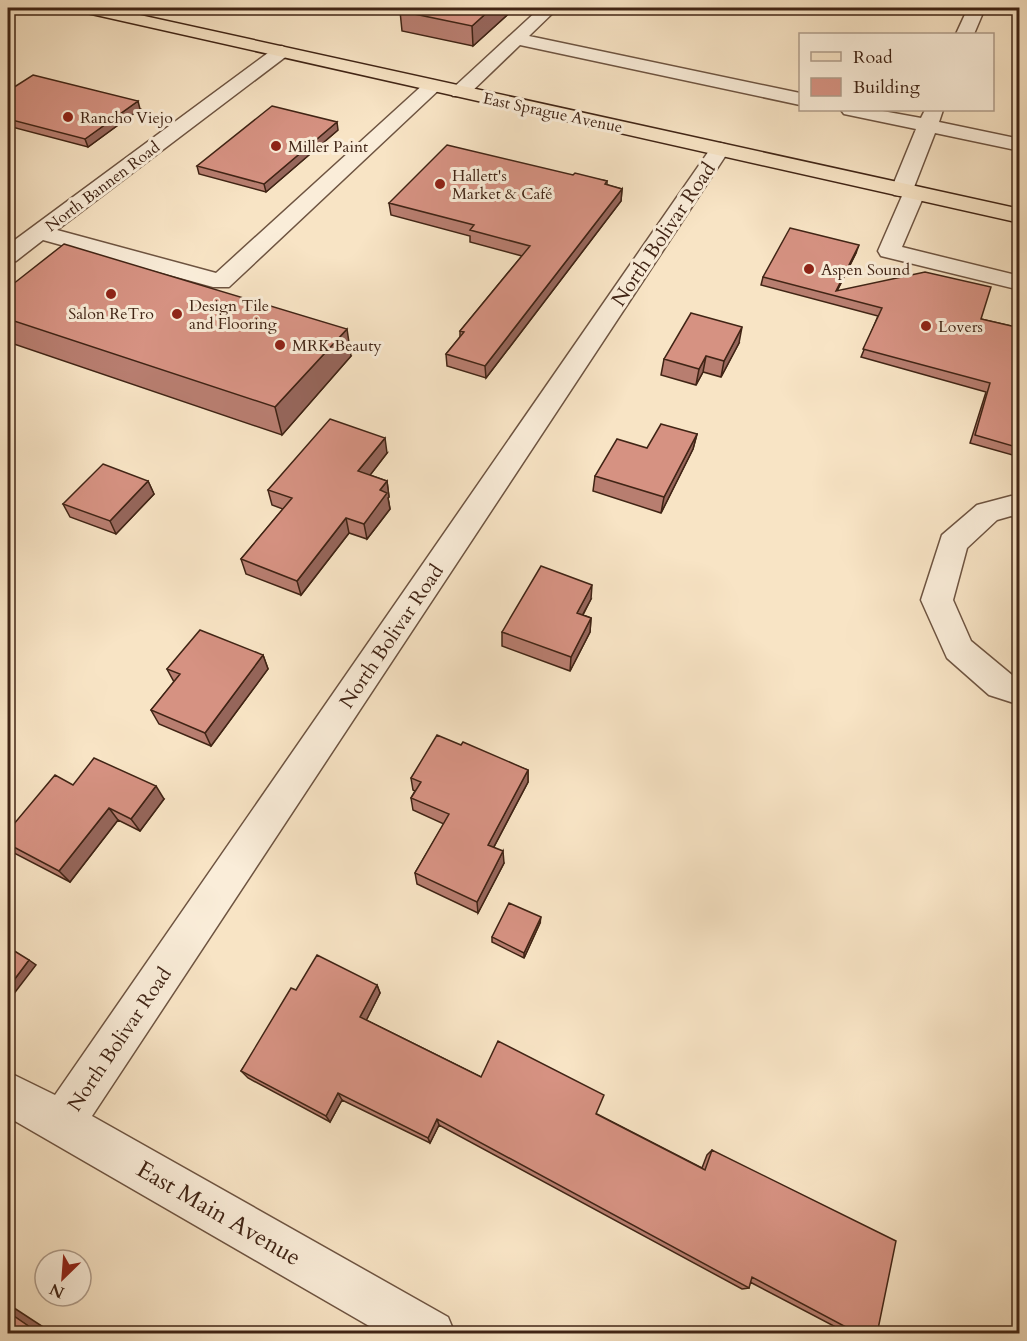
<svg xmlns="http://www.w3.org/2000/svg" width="1027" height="1341" viewBox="0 0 1027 1341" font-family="Cardo,serif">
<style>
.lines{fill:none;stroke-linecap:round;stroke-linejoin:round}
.minor-casing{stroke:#6e5441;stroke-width:3}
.major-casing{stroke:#402415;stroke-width:3}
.minor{fill:#faedd9;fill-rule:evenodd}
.major{fill:#f8e4c5;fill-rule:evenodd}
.wall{fill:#b87e70;stroke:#402415;stroke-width:1.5}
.shaded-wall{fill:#96665b;stroke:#402415;stroke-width:1.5}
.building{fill:#d69282;stroke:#402415;stroke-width:1.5}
.poi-dot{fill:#8f2418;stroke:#faedd9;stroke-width:2}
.labels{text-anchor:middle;stroke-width:6;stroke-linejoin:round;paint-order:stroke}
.far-street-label{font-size:16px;fill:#402415;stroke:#faedd9}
.far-poi-label{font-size:16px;fill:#402415;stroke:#faedd9;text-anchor:start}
.street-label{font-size:20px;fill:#402415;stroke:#faedd9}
.near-street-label{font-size:24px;fill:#402415;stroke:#faedd9}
</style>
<rect width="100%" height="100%" fill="#f8e4c5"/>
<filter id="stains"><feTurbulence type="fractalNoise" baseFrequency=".00333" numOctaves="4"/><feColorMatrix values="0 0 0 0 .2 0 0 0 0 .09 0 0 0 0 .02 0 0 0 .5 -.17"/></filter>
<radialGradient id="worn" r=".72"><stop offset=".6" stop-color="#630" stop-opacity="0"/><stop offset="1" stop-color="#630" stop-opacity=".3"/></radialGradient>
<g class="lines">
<defs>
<path id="minor" d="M540 8H558L529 36 800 93V105L520 45 467 96H453L450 92 453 88Z
M968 8H985L974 34H956Z
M282 46 291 51 288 55 57 230 216 273 426 82 433 80 443 86 229 287H213L43 240 16 261 8 263V245L276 47Z
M841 110H877L921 118 925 110H943L939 122 1020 139V151L935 133 914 187 922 188 925 193 902 247 1020 276V290L881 256 878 251 902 196 894 195 891 190 916 129 844 114Z
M720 143 727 145 730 149 92 1116 448 1317 455 1334H383L8 1117V1072L55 1095 713 145Z
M1011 496 1020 497V518L1011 516 997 520 967 548 953 600 971 641 1012 675 1020 677V705L989 695 947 658 921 600 942 535 977 505Z"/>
<path id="major" d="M78 8H108L1020 209V223L87 13Z"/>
</defs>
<use href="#minor" class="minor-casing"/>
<use href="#major" class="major-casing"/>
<use href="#minor" class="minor"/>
<use href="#major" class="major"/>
</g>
<path class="wall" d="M404 8H515L473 46 402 31 400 11Z
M8 91 140 109 88 147 8 126Z
M338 130 266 192 199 174 197 166Z
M573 175 607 181V185L622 189 621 201 486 378 447 366 446 354 460 337V331L522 256 470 242V236L391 215 389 203Z
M856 253 837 291 981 319 1020 328V457L970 443 986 392 861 357 878 316 761 285 763 277Z
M8 288 351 356 282 435 8 342Z
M739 343 721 377 703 372 696 385 661 375 664 359Z
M697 434 693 449 661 513 593 491 595 476 647 448Z
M387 453 370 475 387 481 389 497 388 498 390 509 367 539 349 533 301 595 246 574 241 559 283 509 272 505 268 490Z
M148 481 154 494 116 534 70 517 63 504Z
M591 599 583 615 591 618 590 632 570 671 502 646V632Z
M263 655 268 669 211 746 159 724 151 710 174 682 167 669Z
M461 745 528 770V782L494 847 504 863 478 913 417 884 415 873 444 824 413 810 411 798 415 791 413 790 411 778Z
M73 785 164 799 140 831 118 820 70 882 12 852 8 847V831Z
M540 923 524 958 492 942V937Z
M377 985 380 993 366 1020 481 1077 597 1114 702 1168 707 1155 712 1150 877 1334H849L750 1282 749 1288 742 1289 439 1125 430 1143 342 1100 330 1122 248 1078 241 1071 296 990Z"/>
<path class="shaded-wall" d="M492 8H515L473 46 472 26Z
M138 101 140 109 88 147 85 139Z
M337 122 338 130 266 192 264 184Z
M622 189 621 201 486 378 485 366Z
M859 245 856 253 835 295 836 291Z
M742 327 739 343 721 377 724 361Z
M347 329 351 356 282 435 275 407Z
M706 356 703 372 696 385 699 369Z
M697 434 693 449 661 513 664 497Z
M385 438 387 453 361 487 358 471Z
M148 481 154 494 116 534 110 521Z
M387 481 389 497 388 498 390 509 367 539 364 524 380 490Z
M346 518 349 533 301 595 297 581Z
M592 585 591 599 576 627 577 613Z
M591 618 590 632 570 671 571 657Z
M263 655 268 669 211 746 205 733Z
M528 770V782L489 856 488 845Z
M156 786 164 799 140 831 131 819Z
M109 808 118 820 70 882 59 871Z
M503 851 504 863 478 913 477 902Z
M541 917 540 923 524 958V953Z
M29 960 36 965 9 1000 8 999V988Z
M377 985 380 993 364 1025 360 1017Z
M338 1093 342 1100 330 1122 326 1116Z
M437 1119 439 1125 430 1143 428 1138Z
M8 1304 54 1334H40L8 1312Z"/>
<path class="building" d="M404 8H492L472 26 400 11Z
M33 75 138 101 85 139 8 119V91Z
M272 106 337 122 264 184 197 166Z
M447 145 573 175 575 173 607 181 605 184 622 189 485 366 446 354 464 332 460 331 530 246 470 230 474 225 389 203Z
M790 228 859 245 836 291 925 272 991 287 981 319 1020 328V448L975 435 990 383 863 349 882 308 763 277Z
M64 244 347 329 275 407 8 319V288Z
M691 313 742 327 724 361 706 356 699 369 664 359Z
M330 419 385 438 358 471 387 481 380 490 387 493 364 524 346 518 297 581 241 559 292 498 268 490Z
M661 424 697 434 664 497 595 476 617 439 647 448Z
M103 464 148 481 110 521 63 504Z
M541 566 592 585 577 613 591 618 571 657 502 632Z
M200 630 263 655 205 733 151 710 180 674 167 669Z
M437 735 461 745 463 742 528 770 488 845 503 851 477 902 415 873 449 814 411 798 421 782 411 778Z
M94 758 156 786 131 819 109 808 59 871 8 844V831L55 775 73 785Z
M509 903 541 917 524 953 492 937Z
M8 947 29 960 8 988Z
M317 955 377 985 360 1017 481 1077 498 1041 604 1095 596 1114 705 1170 712 1150 896 1241 877 1334H859L752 1277 749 1288 437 1119 428 1138 338 1093 326 1116 241 1071 291 988 296 990Z
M8 1312 40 1334H8Z"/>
<g class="poi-dot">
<circle cx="68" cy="117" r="6"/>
<circle cx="276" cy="146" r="6"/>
<circle cx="440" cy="184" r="6"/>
<circle cx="809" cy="269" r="6"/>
<circle cx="111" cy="294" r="6"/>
<circle cx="177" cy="314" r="6"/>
<circle cx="926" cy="326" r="6"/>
<circle cx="280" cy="345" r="6"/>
</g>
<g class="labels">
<g class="far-street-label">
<text transform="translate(553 112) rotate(12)" y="6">East Sprague Avenue</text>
<text transform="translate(102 186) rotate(-37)" y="6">North Bannen Road</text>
</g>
<g class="far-poi-label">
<text x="80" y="123">Rancho Viejo</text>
<text x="288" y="152">Miller Paint</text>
<text x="452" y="181">Hallett's<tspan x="452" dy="18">Market &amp; Café</tspan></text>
<text x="821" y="275">Aspen Sound</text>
<text x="189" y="311">Design Tile<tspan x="189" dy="18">and Flooring</tspan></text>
<text x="111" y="319" text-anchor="middle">Salon ReTro</text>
<text x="938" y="332">Lovers</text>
<text x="292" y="351">MRK Beauty</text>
</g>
<g class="street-label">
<text transform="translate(663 234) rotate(-56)" y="7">North Bolivar Road</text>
<text transform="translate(391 636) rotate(-56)" y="7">North Bolivar Road</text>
<text transform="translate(119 1039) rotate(-56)" y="7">North Bolivar Road</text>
</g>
<g class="near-street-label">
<text transform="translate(219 1213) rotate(30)" y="8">East Main Avenue</text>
</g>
</g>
<rect width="1027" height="1341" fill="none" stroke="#f8e4c5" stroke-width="30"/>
<rect x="9" y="9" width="1009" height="1323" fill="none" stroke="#402415" stroke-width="3"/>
<rect x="15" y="15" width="997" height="1311" fill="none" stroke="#402415" stroke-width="1.5"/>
<rect x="799" y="33" width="195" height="78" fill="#faedd9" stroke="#b09d8b" stroke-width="1.5"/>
<rect x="811" y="52" width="30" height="9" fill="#f8e4c5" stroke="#b09d8b" stroke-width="1.5"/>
<text x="853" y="63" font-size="18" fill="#402415">Road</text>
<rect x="811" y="78" width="30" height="18" fill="#d69282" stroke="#b09d8b" stroke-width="1.5"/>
<text x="853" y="93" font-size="18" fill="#402415">Building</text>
<g transform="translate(63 1278) rotate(205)"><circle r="28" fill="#faedd9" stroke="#b09d8b" stroke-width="1.5"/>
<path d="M0-4.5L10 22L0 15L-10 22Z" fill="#8f2418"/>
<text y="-9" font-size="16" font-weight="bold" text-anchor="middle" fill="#402415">N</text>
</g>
<rect width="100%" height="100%" filter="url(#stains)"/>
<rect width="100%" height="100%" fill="url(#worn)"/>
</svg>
